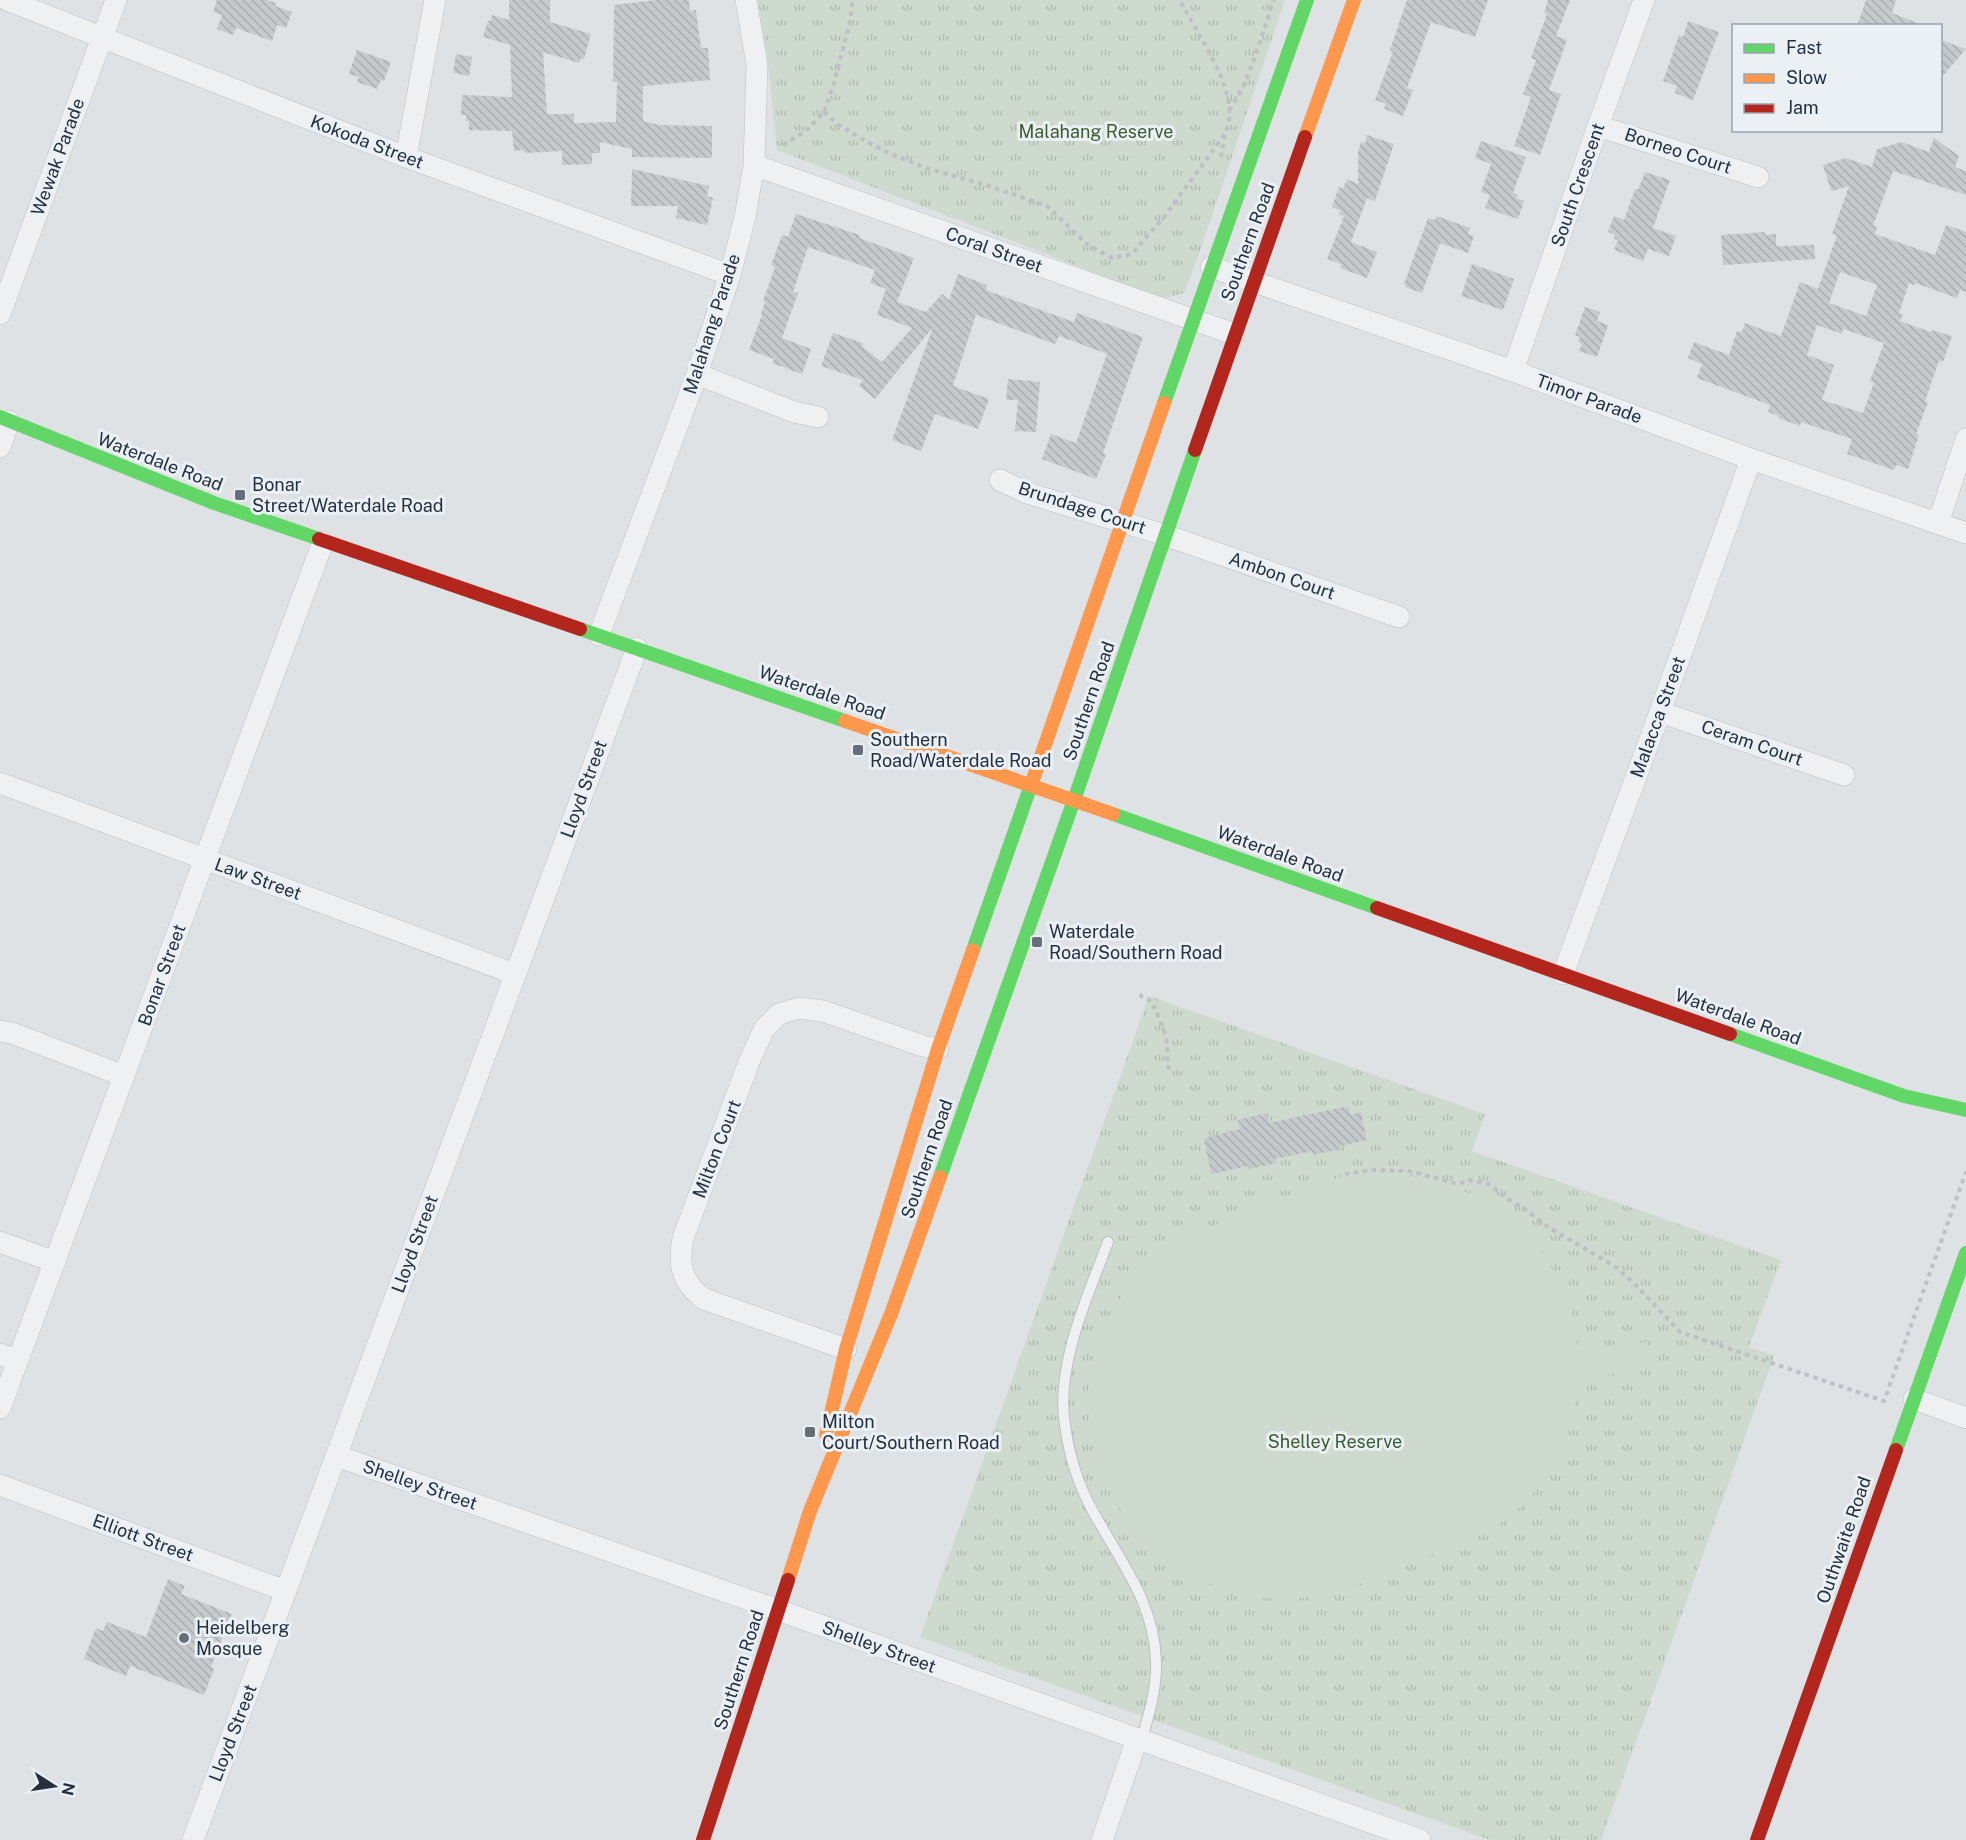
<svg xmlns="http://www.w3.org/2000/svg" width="1966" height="1840" viewBox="0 0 1966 1840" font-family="'Public Sans',sans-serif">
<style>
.grass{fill:url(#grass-tufts)}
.pitch{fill:#cfdace}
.building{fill:url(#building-back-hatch);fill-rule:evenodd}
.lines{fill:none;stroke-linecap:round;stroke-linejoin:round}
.lane-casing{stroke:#bdc0c3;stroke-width:12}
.street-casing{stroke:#bdc0c3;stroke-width:22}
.path{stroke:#bdc0c5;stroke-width:4;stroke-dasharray:4.5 4.5;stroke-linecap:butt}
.lane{stroke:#eef0f2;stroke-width:10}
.street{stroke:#eef0f2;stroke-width:21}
.fast{stroke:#63d668;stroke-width:14}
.slow{stroke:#ff974d;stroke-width:14}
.jam{stroke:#b3261e;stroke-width:14}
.poi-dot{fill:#656e79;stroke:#ebf0f5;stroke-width:2}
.labels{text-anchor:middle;stroke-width:6;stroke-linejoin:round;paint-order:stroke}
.park-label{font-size:18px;fill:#3a5d30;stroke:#ebf0f5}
.street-label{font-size:18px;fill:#242f3f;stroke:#ebf0f5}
.poi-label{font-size:18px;fill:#242f3f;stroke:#ebf0f5;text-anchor:start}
</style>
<defs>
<pattern id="grass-tufts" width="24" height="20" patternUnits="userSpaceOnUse" patternTransform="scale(1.5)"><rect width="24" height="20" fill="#cfdace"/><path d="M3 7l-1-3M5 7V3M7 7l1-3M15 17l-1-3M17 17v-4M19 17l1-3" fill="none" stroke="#b2bbb2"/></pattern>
<pattern id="building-back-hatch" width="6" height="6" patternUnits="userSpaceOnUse" patternTransform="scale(1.5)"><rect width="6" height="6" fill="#c7cacd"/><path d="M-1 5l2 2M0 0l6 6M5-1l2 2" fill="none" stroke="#abaeb1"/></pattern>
</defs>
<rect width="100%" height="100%" fill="#dfe2e5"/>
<path class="grass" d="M758 0H1285L1199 254 1184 293 1162 299 777 150 768 64Z
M1149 996 1485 1114 1472 1151 1781 1260 1749 1347 1774 1356 1601 1840H1490L920 1637Z"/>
<path class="pitch" d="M1383 1173C1466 1176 1539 1222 1568 1303 1574 1321 1577 1339 1579 1357L1646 1342 1650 1365 1578 1382C1570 1439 1549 1490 1499 1524 1477 1538 1452 1547 1428 1556 1387 1573 1345 1594 1301 1598 1279 1601 1255 1597 1234 1592 1091 1552 1037 1372 1147 1267 1178 1237 1220 1222 1260 1207 1290 1195 1322 1180 1355 1174 1364 1173 1374 1173 1383 1173Z"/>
<path class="building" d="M217 0H267L276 3 275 6 292 12 286 28 277 25 272 41 236 28 233 35 217 29 222 15 213 12Z
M509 0H550V22L591 34 584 59 581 58 579 63 543 52 547 114H574V123L616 122 617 82H613L614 5 656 0H689L690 11 696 10 701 48H708L710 80 643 86V121L659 125 712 126V158L632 157V149L600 142V153H592V164L562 165V151L525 153 523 150 514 151 512 131 469 130V121H466V115H461L462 95 512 97 510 45 483 37 488 21H490L492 15 509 20Z
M1407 0H1488L1475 37 1431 22 1407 88 1413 90 1403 116 1384 109 1386 104 1375 100 1393 52 1390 50Z
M1548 0H1570L1556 36 1567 40 1549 90 1561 94 1540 155 1514 146 1531 97 1523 94 1536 60 1531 58 1547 14 1544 13Z
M1866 0H1896L1892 13 1920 24 1919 26H1857Z
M1688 21 1719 32 1693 100 1675 93 1677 86 1663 81 1679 35 1683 37Z
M1941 40 1966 49 1941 78Z
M357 50 391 62 384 81 381 80 377 89 357 82 359 77 349 74Z
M456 54 472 57 469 76 453 73Z
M1367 135 1394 144 1375 201 1367 198 1351 242 1377 252 1367 278 1340 268 1341 264 1327 259 1344 216 1339 214 1341 211 1332 207 1339 187 1343 189 1347 179 1358 184V152L1361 142 1365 143Z
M1934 138 1959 156 1955 167 1966 171V195L1893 171 1873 226 1877 227 1875 234 1935 255 1946 225 1966 232V292L1960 290 1957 298 1915 283 1914 285 1909 283 1899 313 1903 314 1900 321 1931 332 1932 330 1952 336 1943 362 1939 361 1925 401 1928 402 1916 434 1919 435 1908 469 1896 465 1894 470 1847 454 1852 439 1801 422 1800 426 1778 418 1779 416 1768 412 1770 405 1697 378 1702 364 1688 358 1694 342 1729 355 1737 331 1742 332 1745 323 1781 336 1800 282 1818 289 1837 235 1832 234 1849 186 1831 191 1823 165 1846 158 1872 167 1877 149 1902 142 1929 152ZM1840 272 1877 285 1866 316 1829 303ZM1817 325 1842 334 1843 329 1884 343 1870 381 1874 383 1863 413 1822 400 1834 365 1807 355Z
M1481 141 1526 157 1513 193 1518 195 1516 198 1524 201 1518 219 1485 208 1490 195 1481 192 1491 164 1475 158Z
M632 169 709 186 707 196 713 198 707 225 676 218 678 206H631Z
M1645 172 1670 180 1653 228 1676 236 1669 256 1648 249 1643 261 1614 250 1618 240 1614 239 1615 235 1608 232 1614 216 1624 220 1635 189 1638 190Z
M796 214 860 235 859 238 914 258 897 302 926 312 942 294 949 300 958 274 987 285 986 290 1074 322 1077 313 1143 337 1103 453 1106 454 1096 479 1042 459 1051 434 1076 443 1107 354 1059 336 1055 344 976 315 953 386 989 399 978 429 935 414 921 451 892 440 933 327 875 399 859 386 863 380 821 366 833 333 863 343 862 346 882 362 912 328 877 315 886 289 870 283 875 270 808 247 793 292 798 293 782 338 811 349 802 374 772 363 774 359 749 350 762 315 761 314 765 302 763 301 775 267 771 265 782 235 788 237Z
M1437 216 1470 228 1468 234 1474 236 1468 253 1440 243 1422 293 1405 287 1406 284H1404L1428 218 1435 220Z
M1765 232V235L1776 234V246L1814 245 1815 259 1723 265 1721 235Z
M1472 264 1514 279 1503 310 1461 296Z
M1585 307 1600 312 1597 321 1608 325 1597 357 1579 351 1582 344 1578 342 1580 337 1575 335Z
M1008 379 1040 382 1036 432 1015 431 1018 400H1006Z
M1349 1106 1350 1115 1361 1112 1367 1140 1340 1146 1341 1149 1313 1155 1312 1151 1275 1159 1277 1163 1249 1169 1248 1166 1211 1174 1204 1138 1240 1129 1238 1120 1266 1113 1269 1123Z
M168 1579 185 1586 181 1594 232 1614 211 1667 214 1669 204 1695 130 1666 126 1676 84 1659 96 1628 103 1631 107 1622 146 1637Z"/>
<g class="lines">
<defs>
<path id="lane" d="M1108 1242C1088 1295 1058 1361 1064 1417 1067 1445 1075 1475 1087 1500 1114 1554 1154 1597 1156 1661 1157 1688 1149 1715 1141 1741"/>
<path id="street" d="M7 0 406 157 730 275
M1598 126 1758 177
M406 157 435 0
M754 165 1234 334
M1211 267 1513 371 1751 459 1966 533
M0 314 116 0
M1513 371 1598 126 1644 0
M697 374 794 412 818 417
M0 447 9 421
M1000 480 1027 493 1165 535 1399 617
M1938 523 1966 439
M599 635 697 374 730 275 745 217 754 165 757 65 746 0
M1660 712 1844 775
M0 783 515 974
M1563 974 1660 712 1751 459
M0 1031 12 1033 124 1076
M0 1242 55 1262
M846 1349 704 1299C681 1282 678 1265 683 1238L749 1062 764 1029 779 1014 799 1008 823 1011 923 1046 938 1049
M0 1354 18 1361
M1914 1399 1966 1418
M0 1408 323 542
M337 1456 778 1610 1420 1840
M0 1485 286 1591
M193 1840 637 648
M1102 1840 1137 1739"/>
</defs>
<use href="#lane" class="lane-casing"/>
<use href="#street" class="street-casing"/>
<path class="path" d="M1229 110C1249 85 1262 32 1274 0
M824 112 839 125 862 139 889 153 923 167 989 186 1047 206 1088 245 1112 258 1132 254 1164 217 1225 134C1226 130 1229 125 1229 121 1234 82 1196 33 1180 0
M783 145 806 131 824 112 834 83 849 26 853 0
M1221 157 1225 135
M1140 994 1142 997 1151 1001C1157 1013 1163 1025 1166 1038 1169 1051 1165 1058 1170 1073
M1345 1174 1373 1170 1409 1171 1458 1184 1472 1180 1491 1185 1506 1198 1525 1209 1548 1227 1613 1265 1634 1283 1680 1332 1884 1401 1966 1172"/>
<use href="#lane" class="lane"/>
<use href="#street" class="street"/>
<path class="fast" d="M1164 403 1307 0
M0 417 214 503 319 539
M580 629 845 721
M1074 800 1195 450
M1113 814 1377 908
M973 950 1031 785
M1730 1034 1904 1096 1966 1110
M940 1177 1074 800
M1896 1450 1966 1253"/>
<path class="slow" d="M1305 137 1354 0
M845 721 1113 814
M1031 785 1164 403
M826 1435 846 1349 938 1049 973 950
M788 1580 810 1511 891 1314 940 1177"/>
<path class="jam" d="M1195 450 1305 137
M319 539 580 629
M1377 908 1730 1034
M703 1840 788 1580
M1757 1840 1896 1450"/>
</g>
<g class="poi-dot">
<rect x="234" y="489" width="12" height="12" rx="3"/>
<rect x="852" y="744" width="12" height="12" rx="3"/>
<rect x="1031" y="936" width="12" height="12" rx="3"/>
<rect x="804" y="1426" width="12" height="12" rx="3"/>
<circle cx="184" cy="1638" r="6"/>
</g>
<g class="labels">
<g class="park-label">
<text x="1096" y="138">Malahang Reserve</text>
<text x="1335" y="1448">Shelley Reserve</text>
</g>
<g class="street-label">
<text transform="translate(367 142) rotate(21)" y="6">Kokoda Street</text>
<text transform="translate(1678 151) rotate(18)" y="6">Borneo Court</text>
<text transform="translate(58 157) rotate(-70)" y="6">Wewak Parade</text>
<text transform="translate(1578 185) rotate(-71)" y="6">South Crescent</text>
<text transform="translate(1248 242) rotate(-70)" y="6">Southern Road</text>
<text transform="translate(994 250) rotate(20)" y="6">Coral Street</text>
<text transform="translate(712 324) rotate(-72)" y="6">Malahang Parade</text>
<text transform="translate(1589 399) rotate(20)" y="6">Timor Parade</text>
<text transform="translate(160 462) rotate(21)" y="6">Waterdale Road</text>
<text transform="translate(1082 508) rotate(18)" y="6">Brundage Court</text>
<text transform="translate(1282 576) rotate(19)" y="6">Ambon Court</text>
<text transform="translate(822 693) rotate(19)" y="6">Waterdale Road</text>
<text transform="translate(1089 701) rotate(-71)" y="6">Southern Road</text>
<text transform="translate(1658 717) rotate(-70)" y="6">Malacca Street</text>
<text transform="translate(1752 743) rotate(19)" y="6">Ceram Court</text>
<text transform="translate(584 789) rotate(-70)" y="6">Lloyd Street</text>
<text transform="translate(1280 854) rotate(20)" y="6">Waterdale Road</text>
<text transform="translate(258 879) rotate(20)" y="6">Law Street</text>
<text transform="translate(162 975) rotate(-70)" y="6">Bonar Street</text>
<text transform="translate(1738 1017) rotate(20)" y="6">Waterdale Road</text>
<text transform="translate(717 1149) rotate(-69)" y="6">Milton Court</text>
<text transform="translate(927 1159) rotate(-71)" y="6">Southern Road</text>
<text transform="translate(415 1244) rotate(-70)" y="6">Lloyd Street</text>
<text transform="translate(420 1485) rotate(19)" y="6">Shelley Street</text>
<text transform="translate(143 1538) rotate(20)" y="6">Elliott Street</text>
<text transform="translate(1844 1540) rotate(-71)" y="6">Outhwaite Road</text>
<text transform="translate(879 1647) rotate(20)" y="6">Shelley Street</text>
<text transform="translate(739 1670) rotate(-72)" y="6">Southern Road</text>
<text transform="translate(233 1733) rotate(-69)" y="6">Lloyd Street</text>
</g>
<g class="poi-label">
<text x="252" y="491">Bonar<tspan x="252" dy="21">Street/Waterdale Road</tspan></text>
<text x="870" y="746">Southern<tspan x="870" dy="21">Road/Waterdale Road</tspan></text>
<text x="1049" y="938">Waterdale<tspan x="1049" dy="21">Road/Southern Road</tspan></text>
<text x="822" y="1428">Milton<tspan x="822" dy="21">Court/Southern Road</tspan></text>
<text x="196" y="1634">Heidelberg<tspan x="196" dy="21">Mosque</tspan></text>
</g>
</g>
<rect x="1732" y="24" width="210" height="108" fill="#ebf0f5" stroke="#9ba3ac" stroke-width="1.5"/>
<rect x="1744" y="44" width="30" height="9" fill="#63d668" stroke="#9ba3ac" stroke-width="1.5"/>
<text x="1786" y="54" font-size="18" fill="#242f3f">Fast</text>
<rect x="1744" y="74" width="30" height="9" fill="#ff974d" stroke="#9ba3ac" stroke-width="1.5"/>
<text x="1786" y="84" font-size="18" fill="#242f3f">Slow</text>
<rect x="1744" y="104" width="30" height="9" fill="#b3261e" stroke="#9ba3ac" stroke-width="1.5"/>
<text x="1786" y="114" font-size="18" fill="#242f3f">Jam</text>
<g transform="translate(54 1786) rotate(102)" stroke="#ebf0f5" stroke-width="4.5" paint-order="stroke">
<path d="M0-4.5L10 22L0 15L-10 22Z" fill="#242f3f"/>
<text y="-9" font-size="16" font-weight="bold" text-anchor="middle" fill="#242f3f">N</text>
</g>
</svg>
